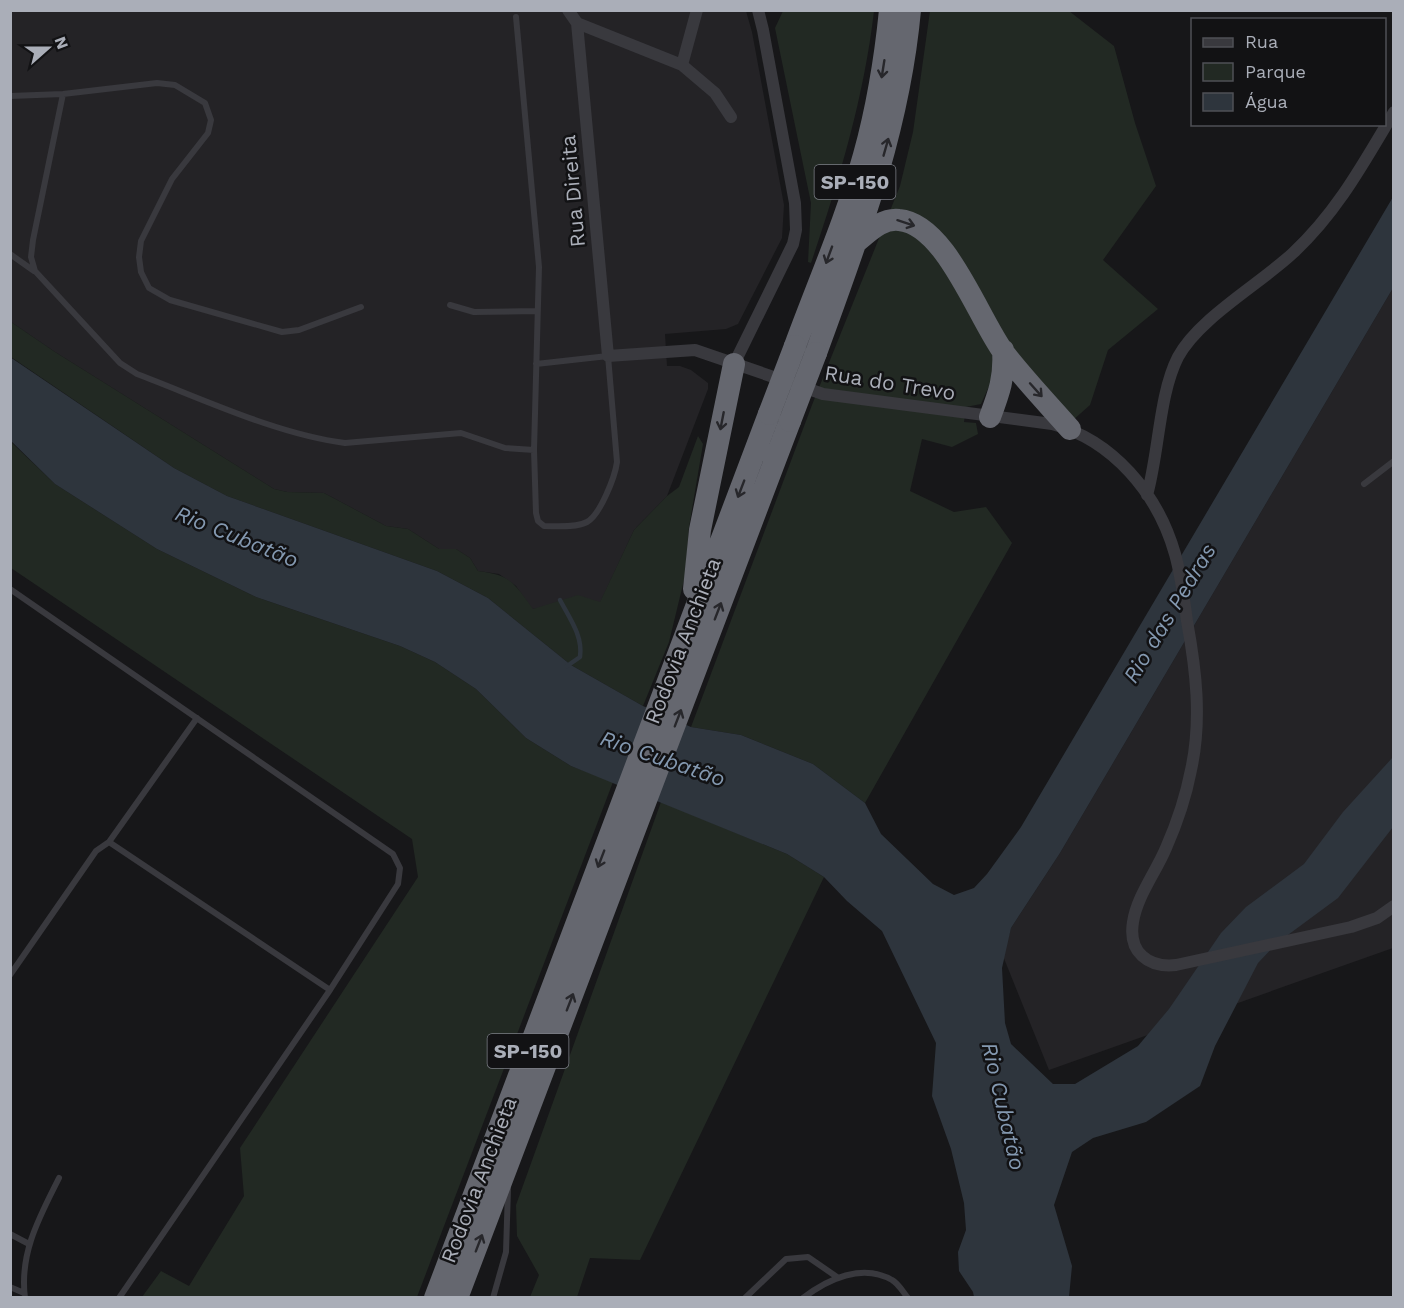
<svg xmlns="http://www.w3.org/2000/svg" width="1404" height="1308" viewBox="0 0 1404 1308" font-family="'Work Sans',sans-serif">
<style>
.built{fill:#242326}
.green{fill:#222923}
.water{fill:#2e353d}
.lines{fill:none;stroke-linecap:round;stroke-linejoin:round}
.stream{stroke:#2e353d;stroke-width:4.5}
.lane{stroke:#39393e;stroke-width:6}
.street{stroke:#39393e;stroke-width:12}
.highway{stroke:#65676f;stroke-width:22}
.highway-bridge{stroke:#65676f;stroke-width:22}
.oneway{stroke:#27272b}
.labels{text-anchor:middle;stroke-width:5;stroke-linejoin:round;paint-order:stroke}
.shield{fill:#121214;stroke:#7c7f87;stroke-width:1.5}
.shield-label{font-size:20px;font-weight:bold;fill:#aaaeb8}
.street-label{font-size:21px;fill:#aaaeb8;stroke:#121214}
.water-label{font-size:22px;font-style:italic;fill:#8499b1;stroke:#121214}
</style>
<rect width="100%" height="100%" fill="#171719"/>
<path class="built" d="M10 11H746L752 32 784 205 782 238 738 324 726 329 665 334 667 366H680L691 370 708 383V389L667 496 634 530 600 603 532 609 516 586 499 574 478 571 470 558 456 549H439L408 529 386 526 324 493 287 492 274 489 55 352 11 322Z
M1393 288V948L1049 1070 1003 956 1011 928 1060 853Z"/>
<path class="green" d="M783 11H874C864 98 839 180 811 263L808 262 811 203 775 28Z
M930 11H1069L1114 46 1135 123 1156 186 1103 260 1158 309 1108 350 1090 405 1072 421 1024 364 990 384 981 404 966 407 964 422 976 423 978 434 952 447 922 439 910 491 954 512 986 507 1012 543 865 803 813 764 741 735 691 727 812 405 900 186 913 132Z
M11 322 55 352 274 489 287 492 324 493 386 526 408 529 439 549H456L470 558 478 571C511 575 514 583 533 609L578 595 600 602 634 530 667 496 679 487 698 436 703 444 689 527 685 576 669 642 643 706 571 665 488 598 437 571 227 496 174 468 11 357Z
M10 441 55 484 157 549 256 597 400 646 435 662 476 689 526 738 571 766 613 782 417 1297H142L161 1271 189 1286 244 1196 240 1148 418 877 412 839 11 568Z
M661 802 787 854 824 877 640 1260 590 1258 577 1297H530L539 1275 517 1236 516 1205Z"/>
<path class="water" d="M1393 197V288L1060 853 1011 928 1002 968 1005 1023 1011 1044 1053 1084H1075L1138 1046 1169 1009 1221 933 1246 907 1304 864 1343 812 1393 757V827L1338 898 1277 943 1258 963 1215 1046 1200 1086 1146 1122 1093 1138 1072 1152 1054 1205 1072 1266 1069 1297H974L973 1292 959 1271 958 1252 966 1230 964 1203 951 1149 932 1096 936 1043 882 931 847 901 824 877 787 854 571 766 526 738 476 689 435 662 400 646 256 597 157 549 55 484 11 441 10 357 174 468 227 496 437 571 488 598 571 665 643 706 691 727 741 735 813 764 865 803 881 834 933 884 954 895 974 888 987 874 1021 827Z"/>
<g class="lines">
<path class="stream" d="M560 600C570 619 583 636 580 657L567 666"/>
<path class="lane" d="M516 17 539 267 534 450 536 513 538 521 544 526C556 526 576 528 587 522 600 515 615 477 617 462L608 356 536 364
M63 94 33 240 31 257 35 271 120 363 137 374C203 399 276 434 345 443L461 433 505 448 534 450
M10 96 63 94 157 83 175 85 205 103 211 120 208 133 172 179 141 241 139 257 141 272 149 288 170 300 282 332 299 330 361 307
M10 254 34 271
M450 305 474 312 537 311
M1364 484 1394 461
M10 589 393 854 400 868 398 884 330 990 119 1298
M109 842 330 990
M10 975 96 851 109 842 197 718
M10 1234 29 1244
M10 1287 24 1293
M25 1298C19 1253 40 1216 59 1178
M493 1298 506 1252 508 1189
M745 1298 786 1259 808 1257 837 1277
M803 1298C828 1279 862 1263 892 1280 898 1283 903 1292 908 1298"/>
<path class="street" d="M568 10 577 23
M577 23 608 356 695 350 823 394 1052 424C1113 440 1158 494 1175 554 1181 575 1184 599 1187 621 1196 670 1202 720 1191 770 1186 796 1177 823 1166 848 1156 872 1137 896 1133 922 1128 952 1148 968 1176 965L1351 927 1377 918 1394 906
M577 23 682 65 715 93 731 117
M682 65 697 10
M734 364 793 244 796 230 795 203 763 30 758 10
M1147 495C1159 453 1159 394 1178 357 1199 318 1260 284 1293 253 1337 212 1363 164 1394 112"/>
<path class="highway" d="M855 243C868 233 881 218 899 220 946 224 978 318 1004 353 1025 380 1048 404 1070 429
M795 346C818 283 846 220 864 155 877 108 885 60 890 10
M816 353C857 240 899 132 910 10
M990 417C999 393 1005 377 1003 350
M694 589 700 530 734 364
M435 1298 769 414
M457 1298 790 421"/>
<path class="highway-bridge" d="M769 414 795 346
M790 421 816 353"/>
</g>
<defs><path id="oneway-shaft" d="M-6 0H5M1.5-3L5.5 0L1.5 3" fill="none" stroke-width="1.6" stroke-linecap="round" stroke-linejoin="round" transform="scale(1.5)"/></defs>
<g class="oneway">
<use href="#oneway-shaft" transform="translate(883 69) rotate(99)"/>
<use href="#oneway-shaft" transform="translate(886 147) rotate(-74)"/>
<use href="#oneway-shaft" transform="translate(906 223) rotate(18)"/>
<use href="#oneway-shaft" transform="translate(829 255) rotate(110)"/>
<use href="#oneway-shaft" transform="translate(1036 390) rotate(48)"/>
<use href="#oneway-shaft" transform="translate(722 421) rotate(101)"/>
<use href="#oneway-shaft" transform="translate(741 489) rotate(111)"/>
<use href="#oneway-shaft" transform="translate(718 611) rotate(-69)"/>
<use href="#oneway-shaft" transform="translate(678 718) rotate(-69)"/>
<use href="#oneway-shaft" transform="translate(601 859) rotate(111)"/>
<use href="#oneway-shaft" transform="translate(570 1002) rotate(-69)"/>
<use href="#oneway-shaft" transform="translate(479 1243) rotate(-69)"/>
</g>
<g class="labels">
<g class="shield">
<rect x="814.5" y="165" width="81" height="34" rx="4.5"/>
<rect x="487.5" y="1034" width="81" height="34" rx="4.5"/>
</g>
<g class="shield-label">
<text x="855" y="189">SP-150</text>
<text x="528" y="1058">SP-150</text>
</g>
<g class="street-label">
<text transform="translate(573 191) rotate(-95)" y="7">Rua Direita</text>
<text transform="translate(890 383) rotate(9)" y="7">Rua do Trevo</text>
<text transform="translate(683 641) rotate(-69)" y="7">Rodovia Anchieta</text>
<text transform="translate(479 1180) rotate(-69)" y="7">Rodovia Anchieta</text>
</g>
<g class="water-label">
<text transform="translate(237 536) rotate(22)" y="8">Rio Cubatão</text>
<text transform="translate(1169 613) rotate(-59)" y="8">Rio das Pedras</text>
<text transform="translate(663 758) rotate(19)" y="8">Rio Cubatão</text>
<text transform="translate(1004 1106) rotate(77)" y="8">Rio Cubatão</text>
</g>
</g>
<rect width="1404" height="1308" fill="none" stroke="#aaaeb8" stroke-width="24"/>
<rect x="1191" y="18" width="195" height="108" fill="#121214" stroke="#4f5056" stroke-width="1.5"/>
<rect x="1203" y="38" width="30" height="9" fill="#39393e" stroke="#4f5056" stroke-width="1.5"/>
<text x="1245" y="48" font-size="18" fill="#aaaeb8">Rua</text>
<rect x="1203" y="63" width="30" height="18" fill="#222923" stroke="#4f5056" stroke-width="1.5"/>
<text x="1245" y="78" font-size="18" fill="#aaaeb8">Parque</text>
<rect x="1203" y="93" width="30" height="18" fill="#2e353d" stroke="#4f5056" stroke-width="1.5"/>
<text x="1245" y="108" font-size="18" fill="#aaaeb8">Água</text>
<g transform="translate(48 48) rotate(69)" stroke="#121214" stroke-width="4.5" paint-order="stroke">
<path d="M0-4.5L10 22L0 15L-10 22Z" fill="#aaaeb8"/>
<text y="-9" font-size="16" font-weight="bold" text-anchor="middle" fill="#aaaeb8">N</text>
</g>
</svg>
